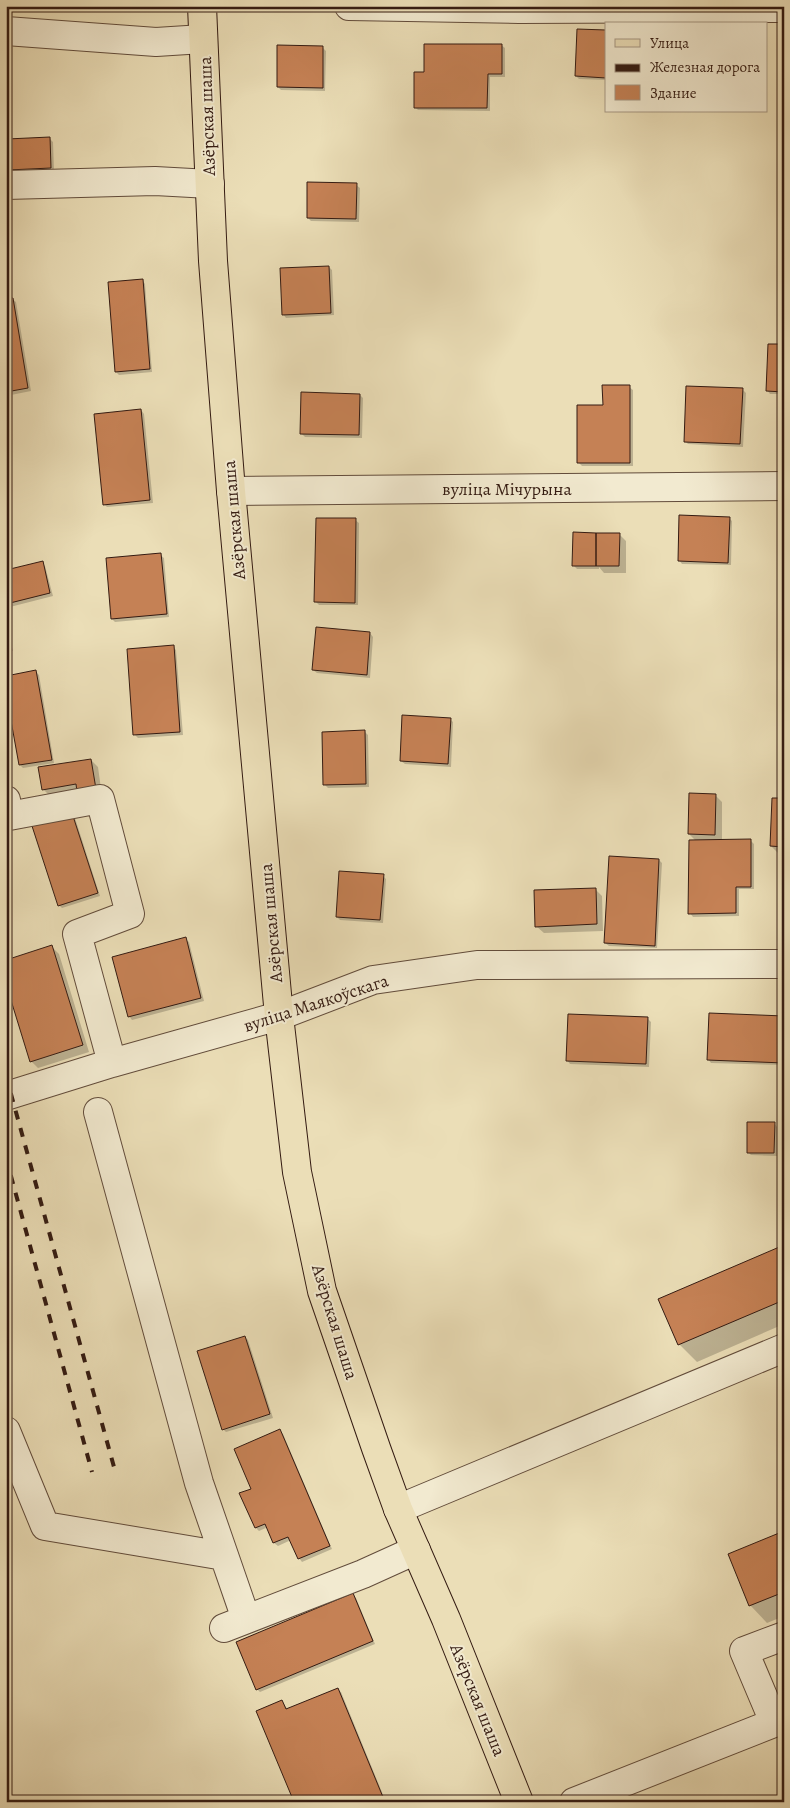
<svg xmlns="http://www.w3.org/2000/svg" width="790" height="1808" viewBox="0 0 790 1808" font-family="Alegreya,serif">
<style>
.shadow{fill:#0003}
.building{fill:#c58155;stroke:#341b12}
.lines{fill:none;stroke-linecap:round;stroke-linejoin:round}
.minor-casing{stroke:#624c3b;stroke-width:30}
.major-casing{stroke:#341b12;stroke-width:30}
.minor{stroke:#f2ead0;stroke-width:28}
.major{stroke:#ebdeb7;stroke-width:28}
.rail{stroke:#341b12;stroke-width:4;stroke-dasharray:9 9;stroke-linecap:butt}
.labels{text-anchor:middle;stroke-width:4;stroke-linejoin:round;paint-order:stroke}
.street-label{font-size:18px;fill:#341b12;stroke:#f2ead0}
</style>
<rect width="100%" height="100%" fill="#ebdeb7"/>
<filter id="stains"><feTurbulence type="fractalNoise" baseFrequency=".004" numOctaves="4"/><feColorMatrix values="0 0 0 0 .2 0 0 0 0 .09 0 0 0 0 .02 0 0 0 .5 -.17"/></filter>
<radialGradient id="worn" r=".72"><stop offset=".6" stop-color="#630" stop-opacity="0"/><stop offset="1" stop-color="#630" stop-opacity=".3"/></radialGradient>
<path class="shadow" d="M578 30 606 32V80L579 79 576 76Z
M501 45 505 48V77H490V111L418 110 415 107 425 73Z
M323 48 326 51 325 91 281 90 278 87Z
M50 139 53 142 54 171 13 173 9 169Z
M356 185 360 188 359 222 311 221 308 218Z
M329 267 332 270 334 315 286 318 283 314Z
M142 280 145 284 152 372 119 375 116 372Z
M12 299 16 302 31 391 6 396V300Z
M784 346V394H770L767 390Z
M629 387 633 390V466H582L578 462 604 406Z
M742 389 746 393 743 447 688 444 685 441Z
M360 395 363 398 362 438 305 437 301 433Z
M141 410 144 414 153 503 107 507 104 504Z
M729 518 732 521 731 565 682 564 679 560Z
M355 520 359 523 358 605H319L315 601Z
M619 534 626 541V573H604L599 567V569H577L573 565Z
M160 555 164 558 169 617 115 622 112 619Z
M42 563 45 566 53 596 6 608V571Z
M6 626 13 651 6 652Z
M370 633 373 637 370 678 317 673 313 670Z
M173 647 176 650 183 735 138 738 135 735Z
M36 672 39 675 54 763 23 768 20 765Z
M450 719 453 722 451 767 405 764 401 761Z
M365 732 368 735 369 787 328 788 325 785Z
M91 760 98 767 102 796H50L43 789Z
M715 795 722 802V841H751L754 844V889H739V916L693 917 690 913 696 841 689 834Z
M784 799V853H778L771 846Z
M72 815 75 818 100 896 62 908 59 905Z
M659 860 662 863 657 948 609 946 605 943Z
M383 876 386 879 383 923 340 920 337 917Z
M595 889 602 896 603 931 544 933 536 926Z
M185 939 189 942 204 1001 132 1020 129 1016Z
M52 947 59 954 89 1052 38 1068 31 1061Z
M784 1018V1065L711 1063 708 1059Z
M648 1019 651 1022 649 1067 570 1064 567 1060Z
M774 1123 777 1127V1156L751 1155 748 1152Z
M784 1246V1324L697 1362 679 1344Z
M245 1337 248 1340 273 1418 226 1432 223 1429Z
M280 1431 283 1434 332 1549 302 1562 299 1558 291 1540 278 1546 274 1543 268 1527 259 1531 256 1528 241 1494 253 1489Z
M784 1532V1616L767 1623 750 1605Z
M353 1595 356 1598 375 1644 260 1692 257 1689Z
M337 1689 341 1692 386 1802H295L282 1701 288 1710Z"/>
<path class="building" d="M577 29 606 30V78L575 76Z
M424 44H502V74H488L487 108H414V72H424Z
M277 45 323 46V88L277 87Z
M50 137 51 168 8 170 7 139Z
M307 182 357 183 356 219 307 218Z
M329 266 331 313 282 315 280 268Z
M143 279 150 369 115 372 108 282Z
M13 298 28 388 6 392V299Z
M768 344H784V392L766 391Z
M602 385H630V463H577V405H603Z
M686 386 743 388 740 444 684 442Z
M301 392 360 394 359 435 300 434Z
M141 409 150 500 103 505 94 414Z
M679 515 730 517 728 563 678 561Z
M316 518H356L355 603 314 602Z
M573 532 596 533V566H572Z
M596 533H620L619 566H596Z
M161 553 167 614 111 619 106 558Z
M43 561 50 593 6 604V570Z
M316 627 370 632 367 675 312 670Z
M6 633 10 648 6 649Z
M174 645 180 732 133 735 127 649Z
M36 670 52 760 19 765 6 693V676Z
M402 715 451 718 448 764 400 761Z
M365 730 366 784 323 785 322 732Z
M91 759 96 789 77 792 76 784 42 790 38 767Z
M689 793 716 794 715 835 688 834Z
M772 798H784V847L770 846Z
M72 813 98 893 58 906 32 826Z
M751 839V887H736V913L688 914 689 840Z
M609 856 659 859 655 946 604 943Z
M339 871 384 874 380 920 336 917Z
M596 888 597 924 535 927 534 890Z
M186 937 201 998 128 1017 112 957Z
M52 945 83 1045 30 1062 6 984V960Z
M709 1013 784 1016V1063L707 1060Z
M568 1014 648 1017 646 1064 566 1061Z
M747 1122H775L774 1153H747Z
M784 1245V1300L678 1345 658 1299Z
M245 1336 270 1414 222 1430 197 1351Z
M280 1429 330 1546 298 1559 288 1537 273 1543 265 1524 255 1528 239 1493 251 1489 234 1449Z
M784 1531V1592L749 1606 728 1554Z
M353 1593 373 1641 256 1690 236 1642Z
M338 1688 385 1802H294L256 1711 282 1700 286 1709Z"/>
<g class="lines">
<defs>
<path id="minor" d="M349 6 519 9 784 8
M6 31 156 42 203 39
M6 185 155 181 210 184
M231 491 784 486
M6 800 9 816 100 799 130 914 77 934 112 1063
M6 1096 112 1063 279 1016 373 980 477 965 784 964
M98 1112 199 1483 246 1619
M6 1431 45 1526 224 1556
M398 1509 784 1348
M224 1628 363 1574 416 1550
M774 1722 744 1651 784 1636
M574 1802 784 1719"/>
<path id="major" d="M202 6 213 261 231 491 279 1016 297 1172 322 1291 376 1448 398 1509 446 1619 519 1802"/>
</defs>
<use href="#minor" class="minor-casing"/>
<use href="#major" class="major-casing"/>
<use href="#minor" class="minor"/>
<use href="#major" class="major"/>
<path class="rail" d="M6 1076 114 1467
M6 1158 92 1472"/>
</g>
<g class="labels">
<g class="street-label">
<text transform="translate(207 116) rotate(-92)" y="6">Азёрская шаша</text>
<text x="507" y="495">вуліца Мічурына</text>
<text transform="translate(234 520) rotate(-95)" y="6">Азёрская шаша</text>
<text transform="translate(271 923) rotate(-95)" y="6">Азёрская шаша</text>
<text transform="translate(316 1003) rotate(-18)" y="6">вуліца Маякоўскага</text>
<text transform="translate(335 1322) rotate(73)" y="6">Азёрская шаша</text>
<text transform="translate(478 1700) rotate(68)" y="6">Азёрская шаша</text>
</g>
</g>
<rect width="790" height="1808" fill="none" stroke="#ebdeb7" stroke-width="25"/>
<rect x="8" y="8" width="775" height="1793" fill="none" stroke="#341b12" stroke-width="2.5"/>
<rect x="12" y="12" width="765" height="1783" fill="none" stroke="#341b12"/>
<rect x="605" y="22" width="162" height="90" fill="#f2ead0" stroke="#a69784"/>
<rect x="615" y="39" width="25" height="8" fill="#ebdeb7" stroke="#a69784"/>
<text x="650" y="48" font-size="15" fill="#341b12">Улица</text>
<rect x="615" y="64" width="25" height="8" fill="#341b12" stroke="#a69784"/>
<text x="650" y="72" font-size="15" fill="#341b12">Железная дорога</text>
<rect x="615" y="85" width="25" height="15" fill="#c58155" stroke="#a69784"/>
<text x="650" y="98" font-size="15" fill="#341b12">Здание</text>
<rect width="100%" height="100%" filter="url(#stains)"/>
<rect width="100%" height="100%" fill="url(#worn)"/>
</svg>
